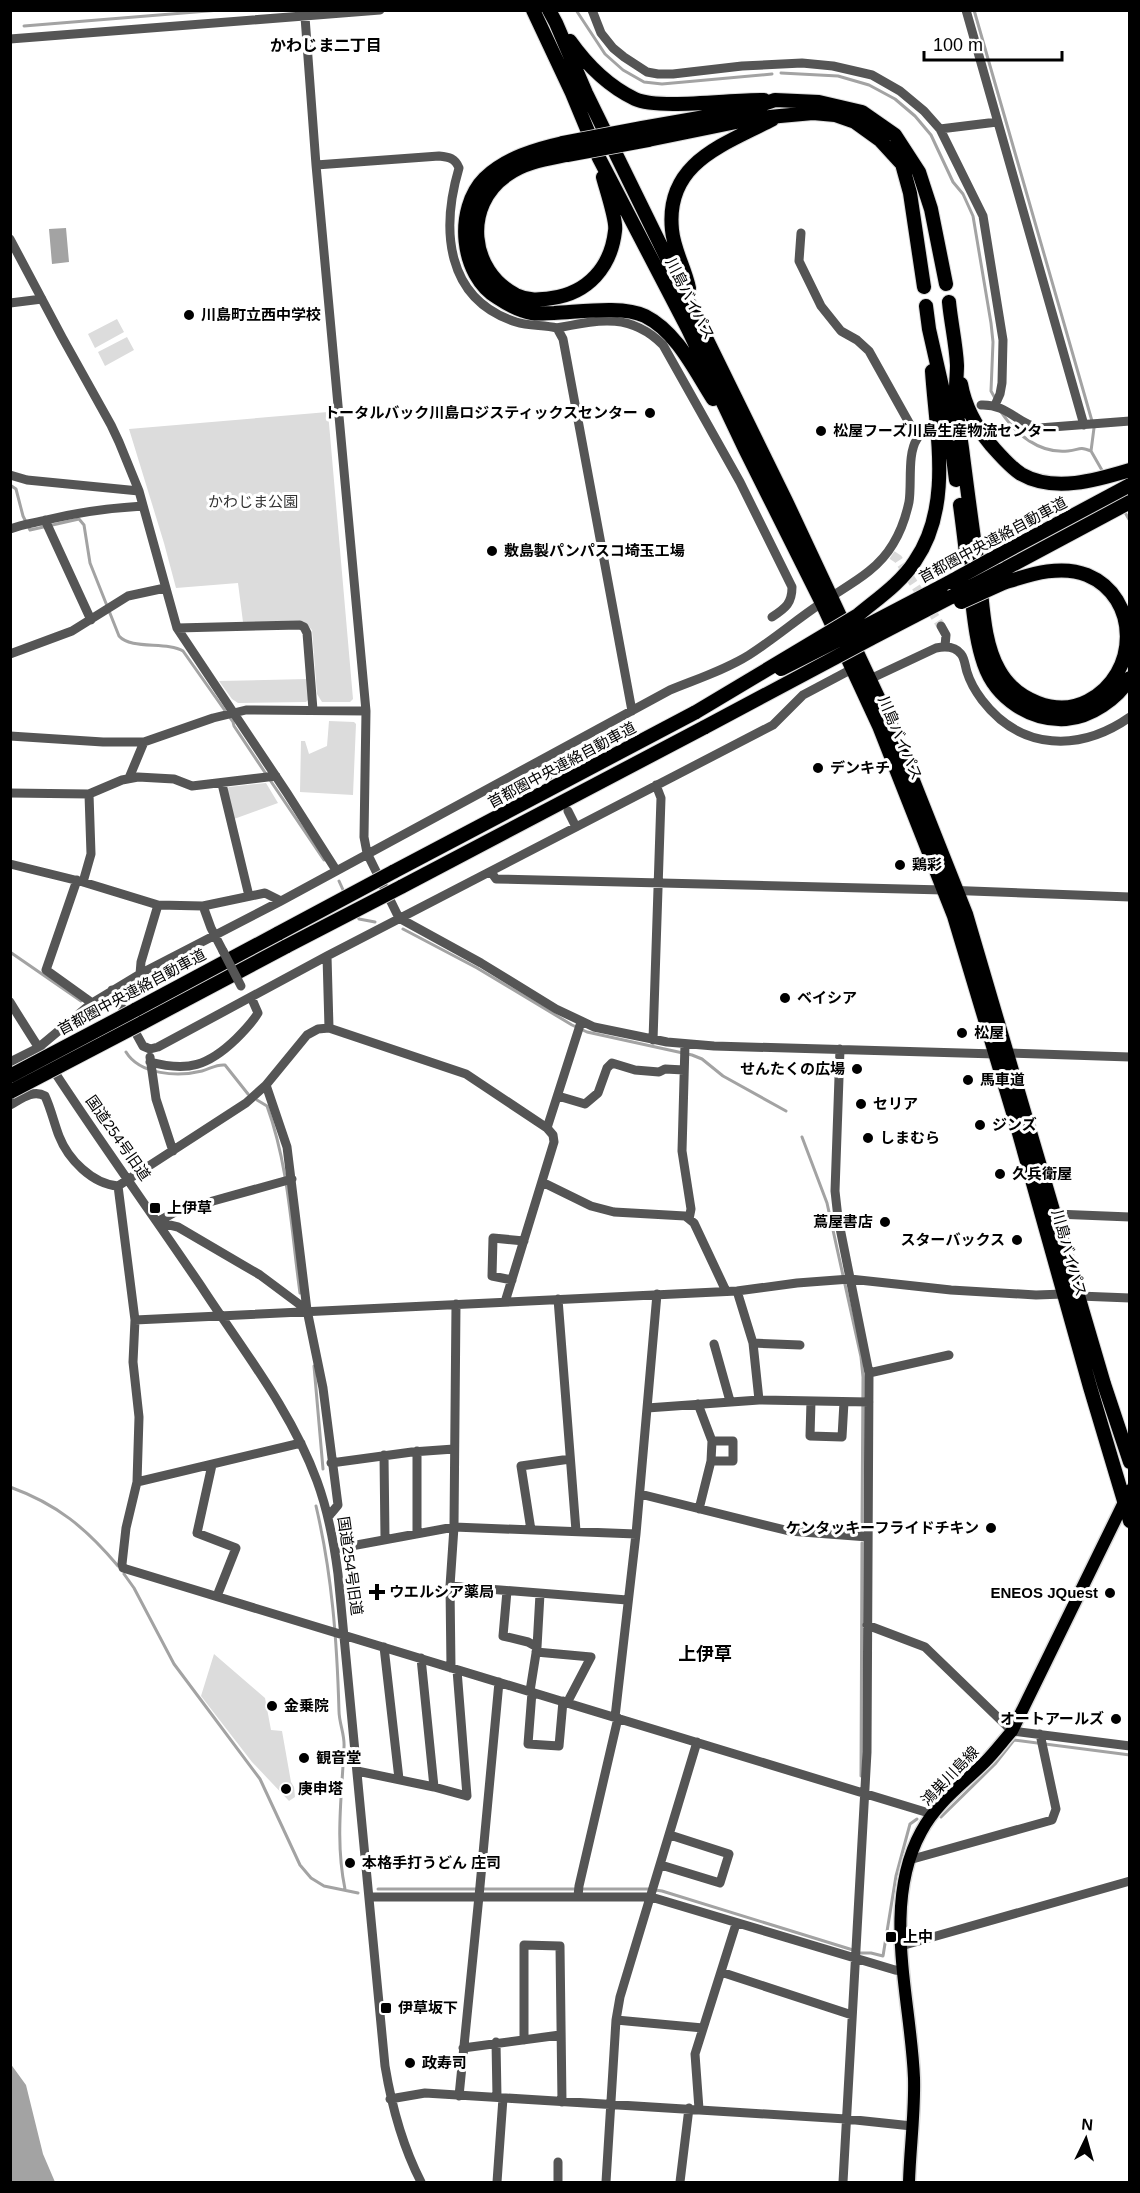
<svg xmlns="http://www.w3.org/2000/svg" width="1140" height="2193" viewBox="0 0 1140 2193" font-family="Arial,'Noto Sans JP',sans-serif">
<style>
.green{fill:#dcdcdc}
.water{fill:#a3a3a3}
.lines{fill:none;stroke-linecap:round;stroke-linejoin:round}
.stream{stroke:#a3a3a3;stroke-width:3}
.minor-tunnel{stroke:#d9d9d9;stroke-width:9;stroke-dasharray:9 4.5;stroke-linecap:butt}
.major-casing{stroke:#dbdbdb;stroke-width:15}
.highway-casing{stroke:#dbdbdb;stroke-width:16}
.minor{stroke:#555;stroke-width:9}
.major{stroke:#000;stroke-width:12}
.highway{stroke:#000;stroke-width:14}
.highway-bridge-casing{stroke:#dbdbdb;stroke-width:16;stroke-linecap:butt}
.minor-bridge{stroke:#555;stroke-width:9}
.highway-bridge{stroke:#000;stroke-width:14}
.poi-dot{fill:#000;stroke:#fff;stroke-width:2}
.labels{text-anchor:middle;stroke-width:6;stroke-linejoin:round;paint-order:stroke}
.street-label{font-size:15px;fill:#000;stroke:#fff}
.poi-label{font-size:15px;font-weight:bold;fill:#000;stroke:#fff;text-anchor:start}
.park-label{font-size:15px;fill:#333;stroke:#fff}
.neighbourhood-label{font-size:16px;font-weight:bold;fill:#000;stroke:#fff}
.quarter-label{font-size:18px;font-weight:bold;fill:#000;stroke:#fff}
</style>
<rect width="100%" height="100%" fill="#fff"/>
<path class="green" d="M117 319 124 332 95 348 88 334Z
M127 337 134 350 105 366 98 352Z
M328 412 353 699 350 702H322L317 694 312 630 303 621 243 622 238 583 176 588 164 543 129 429Z
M308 679 309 699 306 702 238 703 232 699 219 681Z
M329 721 354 722 356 724 353 795 300 792 301 741H305L309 754 327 746Z
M266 783 278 803 234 819 227 789 229 787Z
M214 1654 265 1698 271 1730 282 1731 291 1782 294 1787 295 1797 289 1801 252 1762 201 1696Z"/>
<path class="water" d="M66 228 69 262 52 264 49 229Z
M10 2063 26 2085 43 2154 55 2182H11Z"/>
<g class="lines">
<path class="stream" d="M576 10 605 54 623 70 644 82 662 84 772 74
M974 10 1094 428 1091 451 1103 472
M24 26 220 10
M781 73 838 76 869 85 895 99 915 116 931 135 953 182 963 194 973 216 991 323 993 342 991 391 996 400
M1001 412C1016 434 1039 454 1068 451 1080 450 1078 446 1091 451
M10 485 16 489 23 516 30 530 79 519 84 525 90 563 119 636C131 650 167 641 183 651L233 722 234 726 266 774
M1123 509 1130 521
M270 780 324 860
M339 881 344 892
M356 914 359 919 375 922
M403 929 477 968 572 1025 587 1032 692 1055 702 1059 723 1076 786 1111
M10 952 81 1001
M126 1052C140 1075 178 1077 202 1071 210 1069 216 1064 225 1065L248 1094
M257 1100 267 1106C289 1167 291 1229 300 1293
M802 1137 827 1203 861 1357 863 1377 862 1533
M314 1366 323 1469
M10 1487C57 1504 86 1528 118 1566
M316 1506C332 1574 337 1641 339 1711 339 1723 345 1735 344 1747 342 1795 335 1841 345 1889
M124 1574 134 1588 174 1664 260 1779 300 1865 311 1878 324 1886 358 1893
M861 1776 862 1543
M941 1817 995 1764 1014 1740 1130 1755
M378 1889H648L662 1891 853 1950
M858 1953H871L883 1956 896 1876 910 1824 917 1819"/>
<path class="minor-tunnel" d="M892 555 898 559 941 626"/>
<defs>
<path id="major" d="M909 2182C910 2148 915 2113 914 2078 911 2000 881 1905 921 1832 937 1802 962 1785 985 1762 995 1752 1003 1741 1012 1731L1130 1490"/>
<path id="highway" d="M533 10 572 93 599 158 688 329 745 449 822 603 879 726 954 916 1017 1126 1090 1387 1130 1521
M549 10 556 23 586 93 786 501 891 725 966 914 1104 1384 1130 1462
M570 41C587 65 608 86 635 99 659 110 734 99 764 100
M642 128 745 110 775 100 819 102 862 112 895 135 919 172 931 209 946 284
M648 140 751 119 780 116 813 113 835 115 855 122 880 140 902 164 910 193 924 287
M563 143C536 149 506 158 485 178 454 209 460 276 498 298 507 304 521 311 532 313 538 314 547 313 554 313 579 312 623 305 645 316 677 332 695 371 713 399
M567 155C547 159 524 162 507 175 463 205 469 271 516 295 529 301 539 300 552 298 588 293 611 267 615 231 617 221 606 189 603 177
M689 288C685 268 674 251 672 230 665 162 724 145 773 119
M949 302C951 323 956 344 957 365 957 377 955 390 956 402 957 420 961 438 963 456 968 495 973 534 979 573 983 604 983 642 999 670 1015 699 1056 718 1088 701 1140 674 1140 597 1087 575 1060 564 1029 575 1003 583
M926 306 929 329 946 404 956 480
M961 384C965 407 977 428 991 445 1000 455 1010 467 1021 474 1054 493 1097 480 1130 470
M960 505C964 534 967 563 971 592 974 616 976 641 984 664 996 699 1031 721 1066 719 1091 717 1117 699 1130 678
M999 555 1130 485
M1001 571 1130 502
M858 615C877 599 901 583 915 561 953 506 936 433 932 371
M864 627 950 582
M870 639 951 597
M393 872 696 712
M401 887 705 727
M135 1010 279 933
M142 1023 287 946"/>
</defs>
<use href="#major" class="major-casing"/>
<use href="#highway" class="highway-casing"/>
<path class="minor" d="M592 10 601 33 613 48 624 57 647 72 658 74H673L742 66 802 63 833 66 872 75 900 91 924 111 940 129 983 216 1003 340 1002 383 1000 394 995 405
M966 10 1084 425
M305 17 316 165 366 711 364 837 367 853 399 918 481 963 556 1009 594 1027 667 1042 714 1046 996 1054
M10 39 380 10
M940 129 997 122
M316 165 439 156C449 157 455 158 459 168 441 229 445 299 516 322 529 326 543 325 557 328L563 339 632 711
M801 233 799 261 821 306 841 331 857 340 869 351 917 437
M10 239 62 337 111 425 119 442 139 491 177 628 287 793 336 870
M10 303 42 299
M557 328C598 320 630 312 663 345L740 482 792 587C792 603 786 608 772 617
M981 405C1008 404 1016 423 1039 428L1130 421
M10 475 27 480 139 491
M45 520 91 620
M10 529C23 524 34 523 46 520 79 512 110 508 143 506
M941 626 946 635 945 646
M177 628 300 625 304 627 307 633 313 710
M10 654 72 631 128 596 165 588
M870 679 936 648C946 646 955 646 961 654 965 659 965 666 967 672 970 682 976 692 982 700 1021 751 1080 752 1130 717
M10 736 103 742H144L213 718 246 710 366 711
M540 761 548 776
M129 778 144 742
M222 784 249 896
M10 793 89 794 122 780 138 777 174 779 192 786 276 776
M568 811 576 827
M10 864 83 882 158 905 203 906 265 893 281 901
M491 872 496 879 944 890 1130 897
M77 880 46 970 92 1003
M83 882 91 854 89 794
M203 906 211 928 223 951
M327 956 329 1028
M140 974 141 962 158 905
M112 990 143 1046 150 1049 158 1047 327 956 773 725 803 695 852 669
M10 1002C70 1100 137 1192 201 1286 242 1349 291 1410 317 1481 328 1511 334 1543 338 1574L385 2066C392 2108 402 2145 421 2182
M653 1040 661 798 656 785
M685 1044 682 1151 691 1209 689 1219 694 1223 726 1291
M840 1049 835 1191 838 1218 869 1373 867 1752 843 2182
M1008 1053 1130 1057
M150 1057 156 1099 173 1151
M10 1062 38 1048 92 1003 140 974 281 901 670 690C697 679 725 670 749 655 774 639 796 620 820 604 846 586 876 573 893 544 901 531 906 516 909 502 912 484 907 454 917 439 919 435 924 432 927 430
M150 1062C188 1072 208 1066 236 1039 244 1031 252 1023 258 1013L251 997
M266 1085 287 1147 307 1310 323 1388 338 1505 328 1517
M558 1096 585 1104 598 1093 607 1068 612 1063 635 1070 659 1072 665 1069 684 1070
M10 1105C21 1099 33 1089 45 1096 51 1109 54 1123 59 1136 68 1159 92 1184 118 1186L246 1103 266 1085 307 1035 318 1029 329 1028 466 1074 547 1128 553 1135 554 1142 505 1302
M547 1128 581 1022
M292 1179 177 1211 157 1222 178 1227 260 1275 307 1310
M542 1182 591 1206 614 1212 685 1216 689 1219
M118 1186 135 1320 133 1362 139 1417 137 1482 126 1528 122 1564 123 1568 932 1814
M1055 1214 1130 1217
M512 1280 492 1276 493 1238 524 1241
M737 1291 753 1343 759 1400
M1079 1296 1130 1298
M558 1299 576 1531
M135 1320 737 1291 797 1283 850 1279 951 1290 1036 1295 1064 1294
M753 1343 800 1345
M714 1344 730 1401
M869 1373 949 1355
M811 1401 810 1436 842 1437 844 1402
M698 1404 712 1441 711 1461 699 1509
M647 1408 759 1400 869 1402
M417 1451V1533
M384 1455 385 1538
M711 1461H733V1441H712
M331 1463 412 1452 454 1449
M212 1465 197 1533 236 1548 217 1596
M137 1482 301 1443
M640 1494 789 1531 868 1537
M531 1530 521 1466 570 1459
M335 1549 454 1527 636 1534
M450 1586 627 1600
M507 1591 503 1636 528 1642 537 1647
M867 1625 925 1647 1012 1731 1130 1746
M384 1647 399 1779
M536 1652 591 1657 567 1703
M421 1658 434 1787
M451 1668 450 1586 454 1527 456 1304
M530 1691 537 1647 540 1594
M532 1692 528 1744 559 1746 563 1701
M615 1717 636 1534 657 1294
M357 1771 434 1787 467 1796 457 1670
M909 1860 1052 1820 1056 1809 1040 1734
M661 1865 720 1883 729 1854 670 1835
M578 1896 579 1886 618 1718
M369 1897H651L895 1970 903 1971
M901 1946 1130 1881
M721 1972 852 2015
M616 2020 703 2028
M524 2040V1945L560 1946 562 2102
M496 2042 497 2097
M463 2048 560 2035
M459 2096 480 1886 499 1682
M390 2099 425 2093 846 2119 912 2126
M699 2109 695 2054 736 1924
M558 2162V2182
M497 2182 503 2098
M606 2182 616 2020 620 1997 697 1742
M680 2182 689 2108"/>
<use href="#major" class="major"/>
<use href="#highway" class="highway"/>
<defs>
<path id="highway-bridge" d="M563 143 642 128
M567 155 648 140
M950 582 999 555
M951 597 1001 571
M961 602 1003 583
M781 669 864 627
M696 712 858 615
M705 727 870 639
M279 933 393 872
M287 946 401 887
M10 1076 135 1010
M10 1092 142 1023"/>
</defs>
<use href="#highway-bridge" class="highway-bridge-casing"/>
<path class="minor-bridge" d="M223 951 241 986"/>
<use href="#highway-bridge" class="highway-bridge"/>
</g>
<g class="poi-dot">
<circle cx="189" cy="315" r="6"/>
<circle cx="650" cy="413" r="6"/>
<circle cx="821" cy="431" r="6"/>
<circle cx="492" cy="551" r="6"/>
<circle cx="818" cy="768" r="6"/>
<circle cx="900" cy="865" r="6"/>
<circle cx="785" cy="998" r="6"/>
<circle cx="962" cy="1033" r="6"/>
<circle cx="857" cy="1069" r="6"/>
<circle cx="968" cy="1080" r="6"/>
<circle cx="861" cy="1104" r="6"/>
<circle cx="980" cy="1125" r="6"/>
<circle cx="868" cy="1138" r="6"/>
<circle cx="1000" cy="1174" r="6"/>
<rect x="149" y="1202" width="12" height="12" rx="3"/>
<circle cx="885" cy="1222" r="6"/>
<circle cx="1017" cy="1240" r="6"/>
<circle cx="991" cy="1528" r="6"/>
<path d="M374 1583h6v6h6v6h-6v6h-6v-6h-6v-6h6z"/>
<circle cx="1110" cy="1593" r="6"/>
<circle cx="272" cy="1706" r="6"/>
<circle cx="1116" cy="1719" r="6"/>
<circle cx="304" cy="1758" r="6"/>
<circle cx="286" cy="1789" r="6"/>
<circle cx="350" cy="1863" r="6"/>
<rect x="885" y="1931" width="12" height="12" rx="3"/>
<rect x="380" y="2002" width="12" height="12" rx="3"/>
<circle cx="410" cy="2063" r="6"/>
</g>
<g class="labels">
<g class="street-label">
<text transform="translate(690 299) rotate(63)" y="5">川島バイパス</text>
<text transform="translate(993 540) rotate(-28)" y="5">首都圏中央連絡自動車道</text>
<text transform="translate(900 738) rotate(67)" y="5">川島バイパス</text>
<text transform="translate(562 765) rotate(-28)" y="5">首都圏中央連絡自動車道</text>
<text transform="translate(132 992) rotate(-28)" y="5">首都圏中央連絡自動車道</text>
<text transform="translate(118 1138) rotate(55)" y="5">国道254号旧道</text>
<text transform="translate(1069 1253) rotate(74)" y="5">川島バイパス</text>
<text transform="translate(350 1566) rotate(82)" y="5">国道254号旧道</text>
<text transform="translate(950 1776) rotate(-46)" y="5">鴻巣川島線</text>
</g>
<g class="poi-label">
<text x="201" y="320">川島町立西中学校</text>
<text x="638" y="418" text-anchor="end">トータルバック川島ロジスティックスセンター</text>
<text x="833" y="436">松屋フーズ川島生産物流センター</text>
<text x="504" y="556">敷島製パンパスコ埼玉工場</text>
<text x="830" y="773">デンキチ</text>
<text x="912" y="870">鶏彩</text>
<text x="797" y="1003">ベイシア</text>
<text x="974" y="1038">松屋</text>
<text x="845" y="1074" text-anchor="end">せんたくの広場</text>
<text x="980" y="1085">馬車道</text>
<text x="873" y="1109">セリア</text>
<text x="992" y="1130">ジンズ</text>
<text x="880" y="1143">しまむら</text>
<text x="1012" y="1179">久兵衛屋</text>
<text x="167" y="1213">上伊草</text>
<text x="873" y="1227" text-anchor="end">蔦屋書店</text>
<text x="1005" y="1245" text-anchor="end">スターバックス</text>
<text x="979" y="1533" text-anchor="end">ケンタッキーフライドチキン</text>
<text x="389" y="1597">ウエルシア薬局</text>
<text x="1098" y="1598" text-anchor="end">ENEOS JQuest</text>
<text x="284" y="1711">金乗院</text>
<text x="1104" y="1724" text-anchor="end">オートアールズ</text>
<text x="316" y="1763">観音堂</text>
<text x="298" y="1794">庚申塔</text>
<text x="362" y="1868">本格手打うどん 庄司</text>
<text x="903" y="1942">上中</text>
<text x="398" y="2013">伊草坂下</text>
<text x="422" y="2068">政寿司</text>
</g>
<g class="park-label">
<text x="253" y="507">かわじま公園</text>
</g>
<g class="neighbourhood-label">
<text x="326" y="51">かわじま二丁目</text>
</g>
<g class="quarter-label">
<text x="705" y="1660">上伊草</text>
</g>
</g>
<rect width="1140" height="2193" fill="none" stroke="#000000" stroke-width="24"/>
<g transform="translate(1086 2139) rotate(5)" stroke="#ffffff" stroke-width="4.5" paint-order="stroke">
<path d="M0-4.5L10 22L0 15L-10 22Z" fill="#000000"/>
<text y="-9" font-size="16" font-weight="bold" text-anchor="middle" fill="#000000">N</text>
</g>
<path d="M924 51v9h138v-9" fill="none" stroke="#000000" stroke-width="3"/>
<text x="933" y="51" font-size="18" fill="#000000" stroke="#ffffff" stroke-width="4.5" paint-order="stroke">100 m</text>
</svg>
